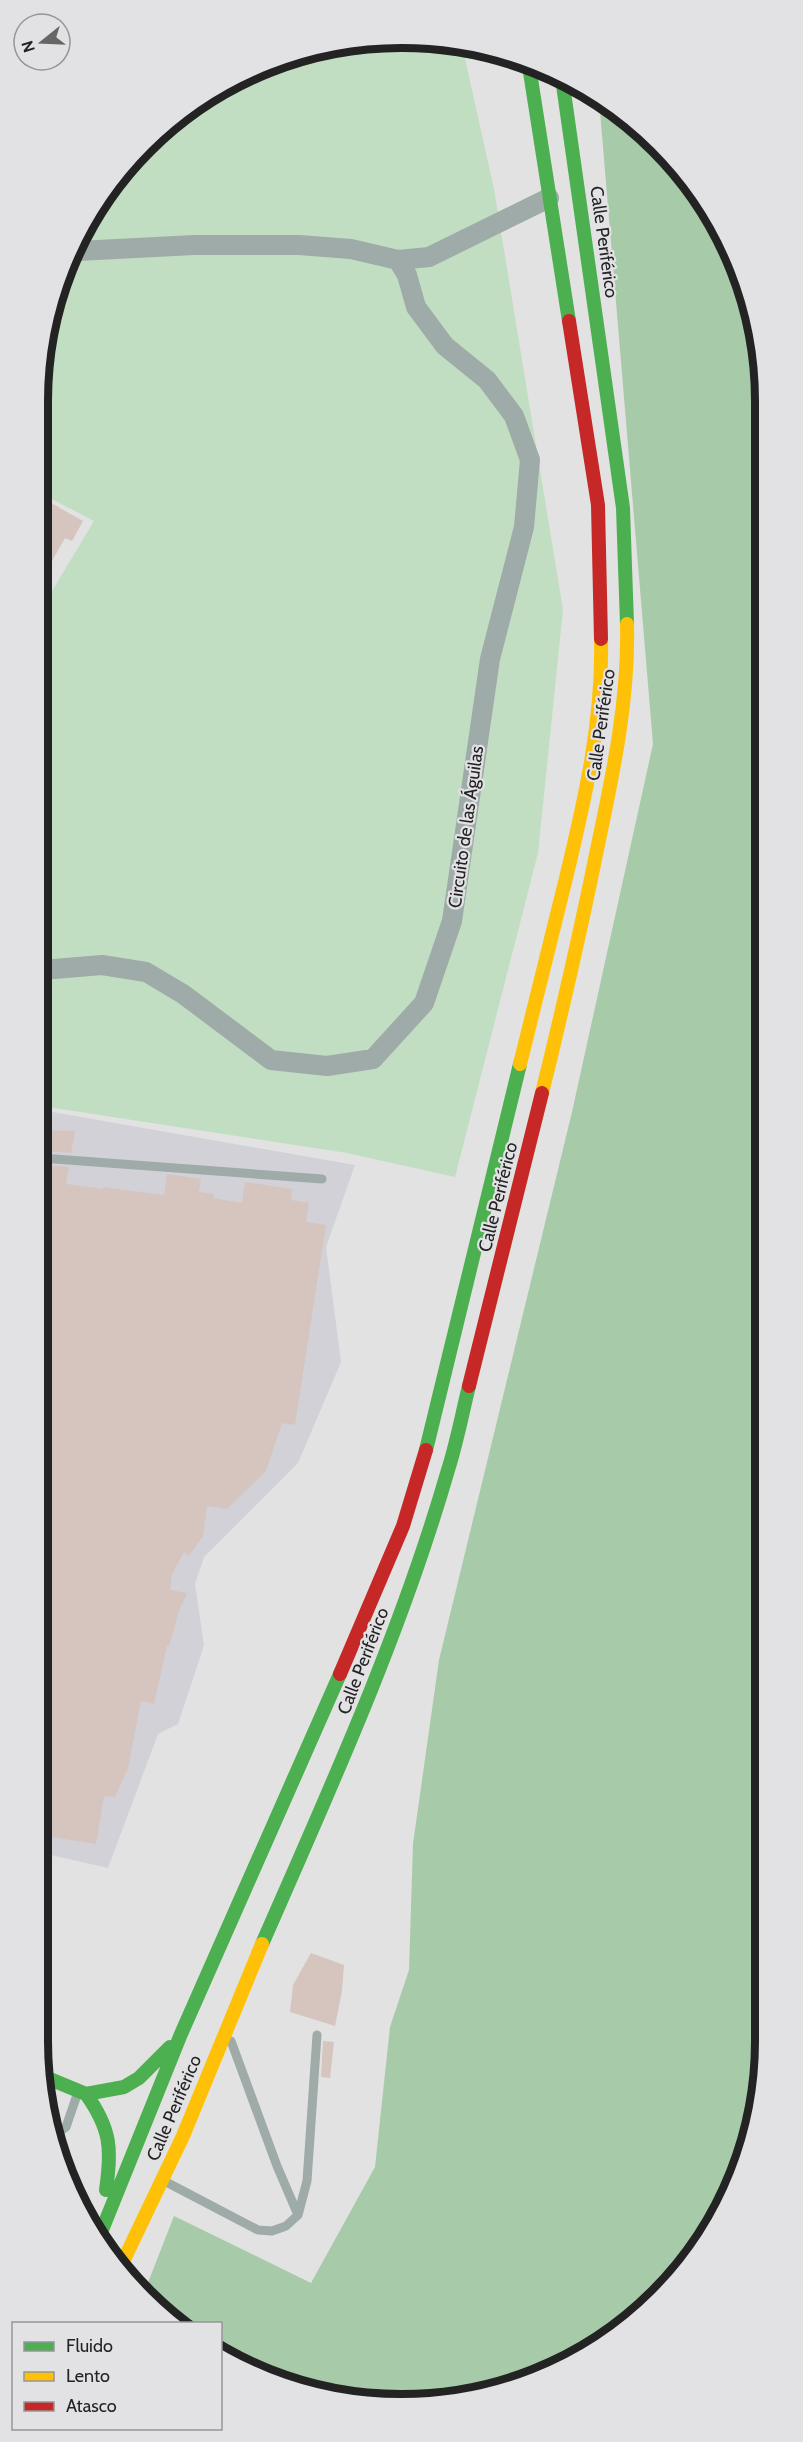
<svg xmlns="http://www.w3.org/2000/svg" width="803" height="2442" viewBox="0 0 803 2442" font-family="Cabin,sans-serif">
<style>
.built{fill:#d2d1d7}
.green{fill:#c1dec2}
.forest{fill:#a7caa9}
.building{fill:#d5c5be}
.lines{fill:none;stroke-linecap:round;stroke-linejoin:round}
.lane{stroke:#9faba8;stroke-width:9}
.street{stroke:#9faba8;stroke-width:20}
.fast{stroke:#4caf50;stroke-width:14}
.slow{stroke:#ffc107;stroke-width:14}
.jam{stroke:#c62828;stroke-width:14}
.labels{text-anchor:middle;stroke-width:4.5;stroke-linejoin:round;paint-order:stroke}
.street-label{font-size:18px;fill:#242324;stroke:#e2e1e4}
.rim{fill:none;stroke:#242324;stroke-width:8}
</style>
<rect width="100%" height="100%" fill="#e2e2e3"/>
<path class="built" d="M41 1110 355 1165 326 1247 341 1362 298 1463 204 1557 195 1584 204 1645 178 1724 158 1734 108 1868 38 1852Z"/>
<path class="green" d="M331 44 462 45 494 189 563 610 538 853 455 1177 347 1153 41 1106 43 606 94 521 44 495 45 330 99 199 200 99Z"/>
<path class="forest" d="M599 99 675 161 728 241 762 354 758 2112 704 2242 623 2329 496 2392 354 2401 240 2367 221 2352 220 2324 184 2323 144 2293 174 2216 311 2283 375 2167 390 2027 409 1970 413 1844 439 1660 572 1112 653 744Z"/>
<path class="building" d="M44 499 83 521 72 541 65 538 44 575Z
M41 1130 75 1131 71 1153 41 1151Z
M41 1165 69 1167 66 1184 103 1189V1187L164 1195 167 1174 201 1179 199 1192 214 1194 213 1198 242 1203 245 1182 292 1189 291 1200 309 1203 306 1222 326 1225 295 1425 282 1423 266 1471 227 1509 207 1506 203 1536 189 1556 184 1552 172 1574 170 1590 187 1593 177 1615H178L169 1646H167L154 1704 141 1701 128 1768 115 1797 104 1796 96 1844 38 1835Z
M311 1953 344 1965 342 1991 335 2026 290 2012 293 1985Z
M323 2041 334 2042 330 2078 321 2077Z"/>
<g class="lines">
<path class="lane" d="M41 1158 322 1179
M231 2041 277 2166 298 2215
M56 2134 66 2127 77 2095
M168 2183 258 2230 272 2231 286 2226 298 2215 307 2181 317 2035"/>
<path class="street" d="M78 251 194 245H299L351 249 398 260 429 257 549 198
M42 970 102 965 146 972 183 994 271 1060 327 1066 373 1059 424 1003 452 921 490 659 524 527 530 460 514 416 487 380 445 346 416 307 407 275 398 260"/>
<path class="fast" d="M529 66 569 321
M562 78 623 508 627 624
M426 1450 520 1064
M262 1944C330 1789 401 1633 448 1470 457 1442 462 1414 469 1386
M45 2077 86 2094
M106 2190C112 2149 111 2129 86 2094L124 2087 139 2078 170 2047
M100 2235 181 2034 340 1674"/>
<path class="slow" d="M520 1064C535 1002 551 940 566 878 585 799 603 721 601 639
M542 1093C563 1008 582 924 599 840 614 769 629 696 627 624
M120 2268 183 2136 262 1944"/>
<path class="jam" d="M569 321 598 505 601 639
M469 1386 542 1093
M340 1674 403 1526 426 1450"/>
</g>
<g class="labels">
<g class="street-label">
<text transform="translate(604 242) rotate(82)" y="6">Calle Periférico</text>
<text transform="translate(601 725) rotate(-82)" y="6">Calle Periférico</text>
<text transform="translate(466 827) rotate(-82)" y="6">Circuito de las Águilas</text>
<text transform="translate(498 1197) rotate(-76)" y="6">Calle Periférico</text>
<text transform="translate(363 1661) rotate(-69)" y="6">Calle Periférico</text>
<text transform="translate(174 2108) rotate(-67)" y="6">Calle Periférico</text>
</g>
</g>
<path d="M0 0H803V2442H0ZM401 48H402A353 353 0 0 1 755 401V2041A353 353 0 0 1 402 2394H401A353 353 0 0 1 48 2041V401A353 353 0 0 1 401 48Z" fill="#e2e1e4" fill-rule="evenodd"/>
<path class="rim" d="M401 48H402A353 353 0 0 1 755 401V2041A353 353 0 0 1 402 2394H401A353 353 0 0 1 48 2041V401A353 353 0 0 1 401 48Z"/>
<rect x="12" y="2322" width="210" height="108" fill="#e2e1e4" stroke="#969597" stroke-width="1.5"/>
<rect x="24" y="2342" width="30" height="9" fill="#4caf50" stroke="#969597" stroke-width="1.5"/>
<text x="66" y="2352" font-size="18" fill="#242324">Fluido</text>
<rect x="24" y="2372" width="30" height="9" fill="#ffc107" stroke="#969597" stroke-width="1.5"/>
<text x="66" y="2382" font-size="18" fill="#242324">Lento</text>
<rect x="24" y="2402" width="30" height="9" fill="#c62828" stroke="#969597" stroke-width="1.5"/>
<text x="66" y="2412" font-size="18" fill="#242324">Atasco</text>
<g transform="translate(42 42) rotate(252)"><circle r="28" fill="#e2e1e4" stroke="#969597" stroke-width="1.5"/>
<path d="M0-4.5L10 22L0 15L-10 22Z" fill="#666667"/>
<text y="-9" font-size="16" font-weight="bold" text-anchor="middle" fill="#242324">N</text>
</g>
</svg>
